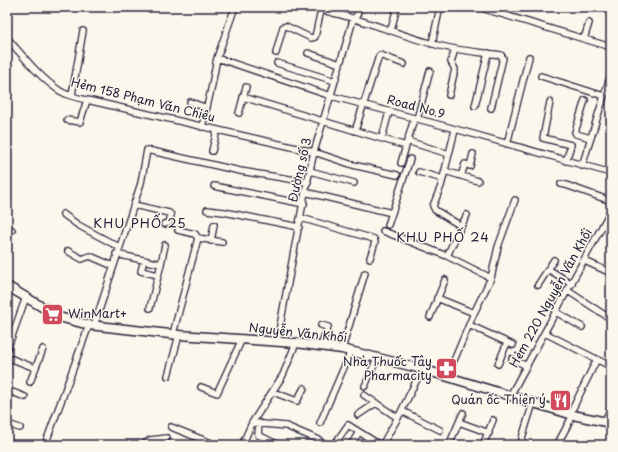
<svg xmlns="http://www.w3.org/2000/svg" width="618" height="452" viewBox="0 0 618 452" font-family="'Playpen Sans',sans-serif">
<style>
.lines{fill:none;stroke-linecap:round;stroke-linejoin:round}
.street-casing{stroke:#22223b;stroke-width:8}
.secondary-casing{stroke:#22223b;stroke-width:11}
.street{stroke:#fbf7ec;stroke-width:5.5}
.secondary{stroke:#fbf7ec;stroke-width:8}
.labels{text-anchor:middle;stroke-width:3;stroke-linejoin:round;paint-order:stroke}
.street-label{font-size:12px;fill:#22223b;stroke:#fbf7ec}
.poi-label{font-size:12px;fill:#22223b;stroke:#fbf7ec;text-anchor:end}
.neighbourhood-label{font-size:13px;letter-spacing:1px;fill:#22223b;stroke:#fbf7ec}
</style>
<rect width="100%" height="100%" fill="#fbf7ec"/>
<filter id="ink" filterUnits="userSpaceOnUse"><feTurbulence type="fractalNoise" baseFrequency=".025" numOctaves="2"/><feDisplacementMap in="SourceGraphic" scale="8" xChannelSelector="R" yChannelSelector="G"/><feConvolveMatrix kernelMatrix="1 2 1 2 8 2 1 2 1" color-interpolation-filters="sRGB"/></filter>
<g filter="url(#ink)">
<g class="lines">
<defs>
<path id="street" d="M478 7 611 47
M391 30 397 7
M7 38C23 56 40 78 60 91 68 96 78 98 87 100L314 152 353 165 397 175
M584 39 589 23
M432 44 440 7
M276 53 283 27 286 26 311 38 315 37 321 10C361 18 398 35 437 45 458 51 480 52 501 55L503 58 491 108
M308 53 340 64
M217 58 331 96 448 127 611 173
M277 63 335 81
M541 76 604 96
M72 95 83 31
M449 95 455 69 451 62 455 49
M243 97 406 146
M585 100 575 132 576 134 591 138
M190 102 207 108
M550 102 543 138 571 145 566 161
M475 106 488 53
M239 113 246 87
M417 119 430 71
M67 120 80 122 87 100
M202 127 211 90 217 58 235 7
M355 131 379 56 380 55 404 64
M382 138 389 112
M407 141 449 154
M507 144 529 57
M212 151 217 130
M401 163 414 119
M582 166 611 74
M310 171 354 183
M445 171 478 181
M419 172 443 179
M461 176 465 164 470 166 473 154
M561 184 566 185 611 201
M214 186 304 204
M305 192 392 213 410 159
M134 205 169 213 171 215 169 223 164 224
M207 210 224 212 299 227
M63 214 78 225 119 247
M301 218 374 239 375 242 370 258
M388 225 392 213
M461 226 467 215
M383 231 447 256 491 278
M7 235 12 230
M198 238 222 242
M211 241 214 225
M68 251 82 259 90 256 113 266
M116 254 161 264 150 308
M447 256 461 226 435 210 433 206 441 186 455 130
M144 260 141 271 158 275
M585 261 611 273
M161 264 165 245
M548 269 572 284
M538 285 554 260
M568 291 611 319
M437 298 474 313
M556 312 582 327
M430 317 445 280
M321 325 328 327 321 346
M469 325 513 345
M94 326 141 183 147 150 240 171 308 182
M545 333 606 364
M173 334 198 238 195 234 178 230
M277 342 305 192 314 152 353 20 357 15 359 7
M342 349 365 273
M7 350 26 297
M7 357 35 368
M512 359 527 366
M498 364 507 343
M168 376 179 335
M447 377 474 313 491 278 498 247 515 200
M30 382 43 349
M365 386 377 358
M201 387 217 393 242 339
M7 390 25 397
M273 392 297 401 304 388
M364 395 398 418
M510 396 611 210
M402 411 440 430
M570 414 597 359
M358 415 376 403
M459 422 489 433
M604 422 611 408
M252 423 286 426 319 440
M259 423 258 435 279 445
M320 423 351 351
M7 424 20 428
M171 427 216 445
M45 445 89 325
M143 445 150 440 167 438
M242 445 252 423 283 375 296 343
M334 445 348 425 380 445
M351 445 359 432
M382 445 400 414 422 369
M449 445 463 413
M483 445 493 420
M523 445 522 438 533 403
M557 445 573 415"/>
<path id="secondary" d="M7 286 59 317 89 325 179 335 296 343 342 349 422 369 573 415 611 423"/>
</defs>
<use href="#street" class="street-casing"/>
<use href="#secondary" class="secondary-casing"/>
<use href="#street" class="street"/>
<use href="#secondary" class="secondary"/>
</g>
</g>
<defs>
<symbol id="supermarket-square" viewBox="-11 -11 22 22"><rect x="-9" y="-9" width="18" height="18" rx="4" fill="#d1495b" stroke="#fbf7ec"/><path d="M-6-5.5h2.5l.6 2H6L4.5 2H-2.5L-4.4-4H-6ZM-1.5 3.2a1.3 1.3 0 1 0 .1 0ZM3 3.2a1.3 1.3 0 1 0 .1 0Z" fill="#fff"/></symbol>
<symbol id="pharmacy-square" viewBox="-11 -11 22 22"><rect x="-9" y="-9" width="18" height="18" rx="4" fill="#d1495b" stroke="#fbf7ec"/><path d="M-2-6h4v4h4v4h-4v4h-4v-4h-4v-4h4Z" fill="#fff"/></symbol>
<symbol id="restaurant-square" viewBox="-11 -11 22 22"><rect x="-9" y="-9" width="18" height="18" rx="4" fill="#d1495b" stroke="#fbf7ec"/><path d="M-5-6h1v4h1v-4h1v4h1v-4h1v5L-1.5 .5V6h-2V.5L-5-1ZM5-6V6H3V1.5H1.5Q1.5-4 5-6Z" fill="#fff"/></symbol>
</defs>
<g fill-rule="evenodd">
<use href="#supermarket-square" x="40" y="302" width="25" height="25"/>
<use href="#pharmacy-square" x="434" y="356" width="25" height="25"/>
<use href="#restaurant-square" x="548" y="388" width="25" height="25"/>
</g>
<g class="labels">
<g class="street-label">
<text transform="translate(143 100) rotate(14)" y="4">Hẻm 158 Phạm Văn Chiêu</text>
<text transform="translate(416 107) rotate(15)" y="4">Road No.9</text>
<text transform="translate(300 170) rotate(-77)" y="4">Đường số 3</text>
<text transform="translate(551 298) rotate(-61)" y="4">Hẻm 220 Nguyễn Văn Khối</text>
<text transform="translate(298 333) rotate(6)" y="4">Nguyễn Văn Khối</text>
</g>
<g class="poi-label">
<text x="68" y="318" text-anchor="start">WinMart+</text>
<text x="432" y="366">Nhà Thuốc Tây<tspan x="432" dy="14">Pharmacity</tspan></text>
<text x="546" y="404">Quán ốc Thiện ý</text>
</g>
<g class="neighbourhood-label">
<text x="140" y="228">KHU PHỐ 25</text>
<text x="443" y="242">KHU PHỐ 24</text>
</g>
</g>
<rect width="618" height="452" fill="none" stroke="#fbf7ec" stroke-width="24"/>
<rect x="12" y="12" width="594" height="428" fill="none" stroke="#22223b" stroke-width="1.5" filter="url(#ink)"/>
</svg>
